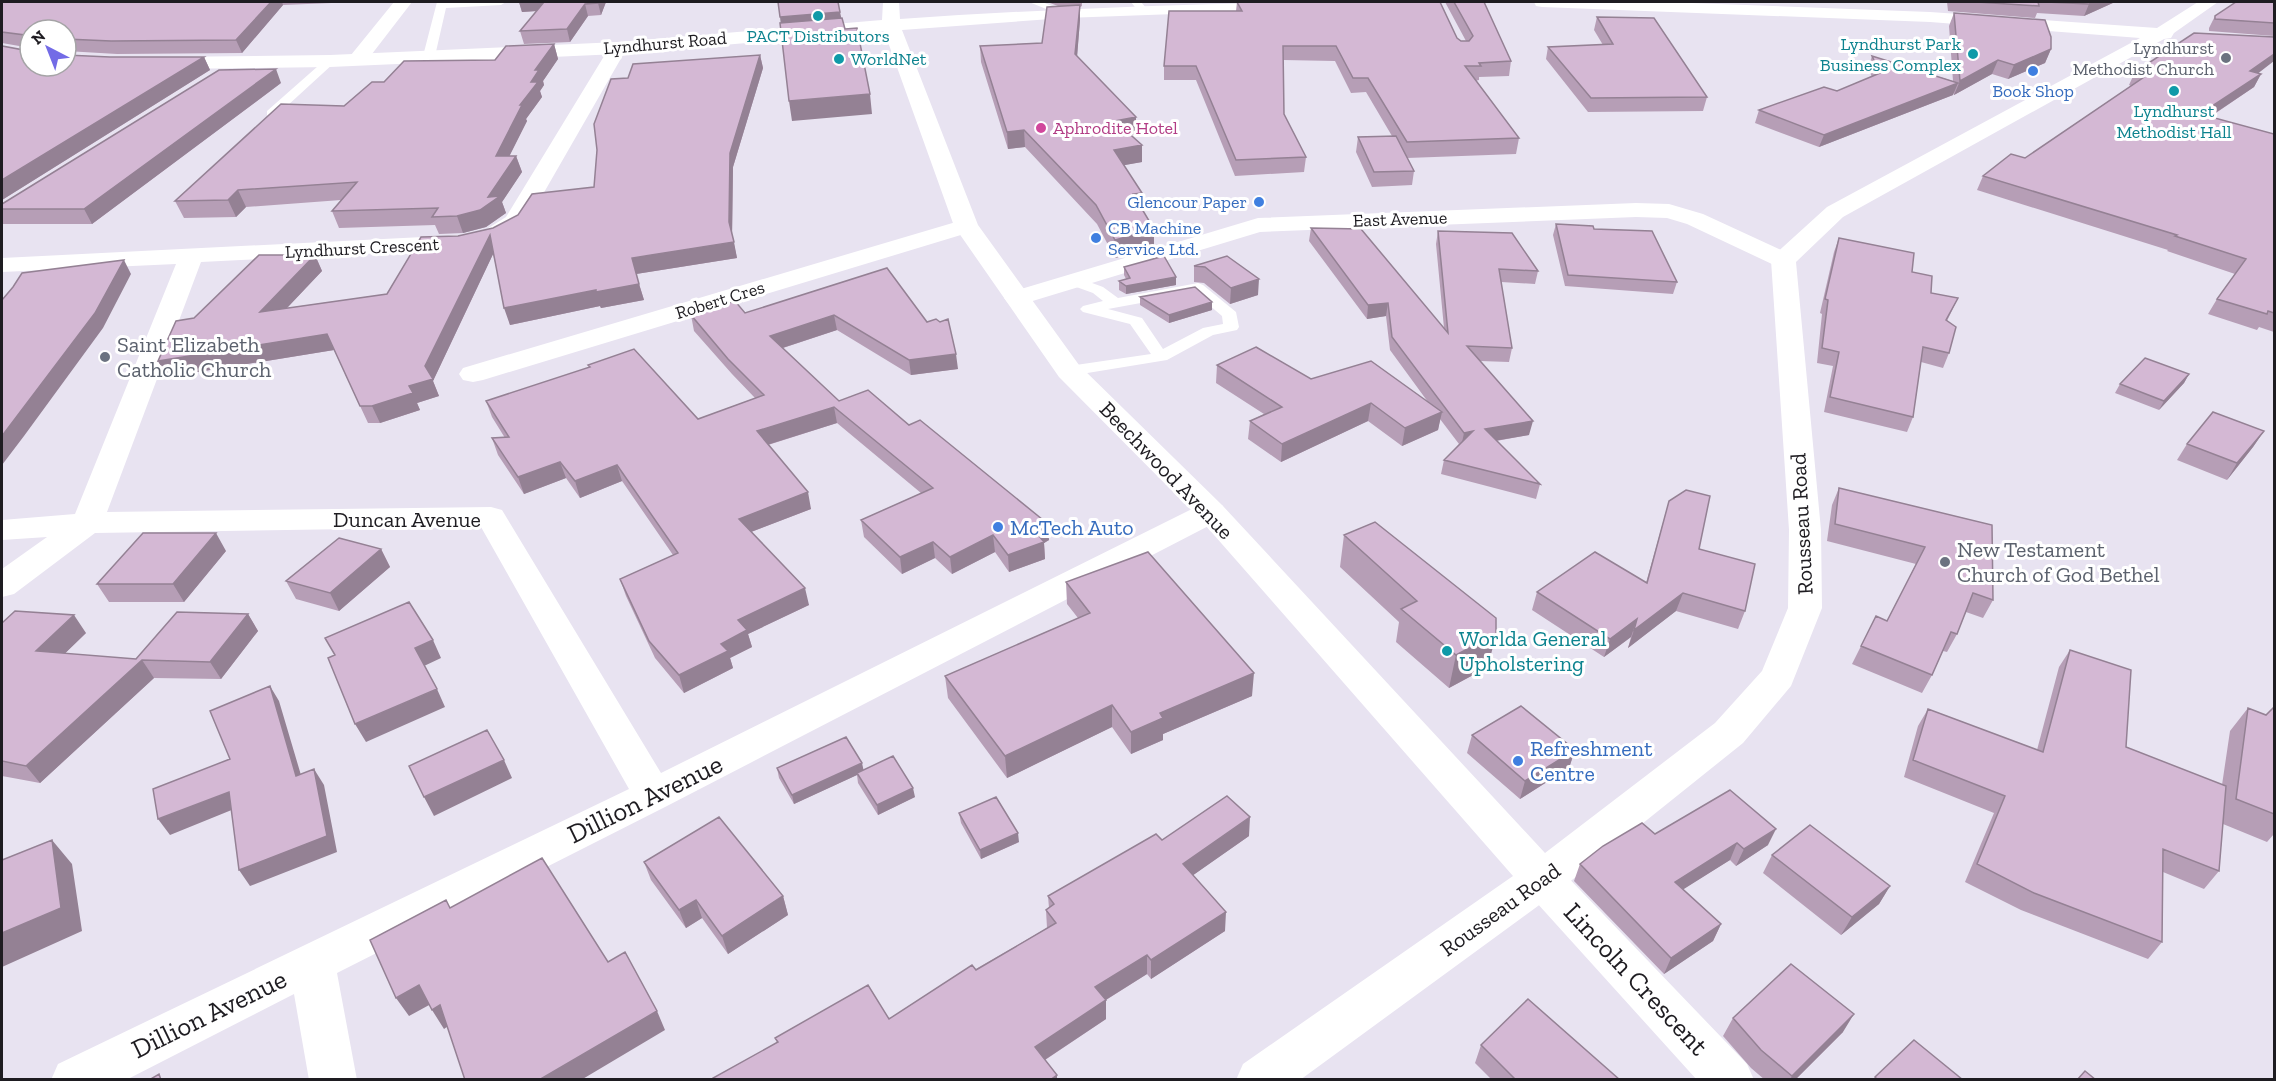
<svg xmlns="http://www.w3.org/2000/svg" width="2276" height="1081" viewBox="0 0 2276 1081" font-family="'Zilla Slab',serif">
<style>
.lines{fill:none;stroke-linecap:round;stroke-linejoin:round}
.lane{fill:#fff;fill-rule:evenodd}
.street{fill:#fff;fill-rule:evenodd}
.secondary{fill:#fff;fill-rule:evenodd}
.wall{fill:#b69eb6}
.shaded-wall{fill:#948194}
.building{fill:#d4b8d4;stroke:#948194;stroke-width:1.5}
.culture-dot{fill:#0f9aa8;stroke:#fff;stroke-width:2}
.worship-dot{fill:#6b7280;stroke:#fff;stroke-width:2}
.shop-dot{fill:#3f7fe0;stroke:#fff;stroke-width:2}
.hotel-dot{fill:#d1479c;stroke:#fff;stroke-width:2}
.labels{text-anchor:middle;stroke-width:6;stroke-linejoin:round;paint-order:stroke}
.far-culture-label{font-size:18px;fill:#0d838f;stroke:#fff}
.far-street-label{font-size:18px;fill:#1e1c21;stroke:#fff}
.far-worship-label{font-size:18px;fill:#5b616d;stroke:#fff;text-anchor:end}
.far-shop-label{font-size:18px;fill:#366cbe;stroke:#fff}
.far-hotel-label{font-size:18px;fill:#b23c85;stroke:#fff;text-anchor:start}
.worship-label{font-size:22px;fill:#5b616d;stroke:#fff;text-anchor:start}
.street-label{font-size:22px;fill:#1e1c21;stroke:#fff}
.shop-label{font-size:22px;fill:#366cbe;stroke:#fff;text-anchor:start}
.culture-label{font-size:22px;fill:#0d838f;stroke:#fff;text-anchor:start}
.near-street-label{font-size:27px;fill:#1e1c21;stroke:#fff}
</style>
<rect width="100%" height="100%" fill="#e8e3f1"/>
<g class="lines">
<path class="lane" d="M437 2H506L501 5 446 8 435 56 429 59 423 56Z
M1029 2H1042L1070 13 1061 15Z
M1131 2H1141L1147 9 1138 11Z
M330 58 336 61 334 63 275 117H267V111L326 59Z
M1073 276 1103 287 1118 298 1198 283 1203 285 1236 312 1239 327 1237 330 1213 335 1167 360 1069 376 1063 375 1061 371 1063 367 1069 366 1151 354 1130 324 1083 312 1080 309 1083 306 1103 301 1093 293 1068 284 1065 281 1068 278ZM1195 293 1222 316 1223 324 1203 328 1163 349 1142 318 1108 309Z"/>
<path class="street" d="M394 2H412L365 63H351L349 59 351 55Z
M618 42 625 44 627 48 527 222C513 242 485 244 463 249L201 262 107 512 491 507 502 510 661 773 1200 505 1211 502 1222 505 1227 512 1222 519 667 806 337 973 357 1080H309L294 994 126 1080H51L58 1064 629 789 481 527 95 533 14 594 2 597V569L47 537 2 540V520L75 514 176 264 2 272V258L463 235 487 229 506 217 609 48 611 44Z
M1636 203 1669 204 1703 214 1792 255 1795 260 1792 265 1783 267 1774 265 1687 224 1667 218 1636 217 1260 232 1026 303 1017 306 1008 303 1004 298 1008 293 1258 218Z
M966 219 974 221 978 226 974 231 483 380 473 382 463 380 459 374 463 368Z
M1542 861 1557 866 1747 1064 1754 1080H1697L1527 892 1521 879 1527 866Z"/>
<path class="secondary" d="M883 2H899L900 19C1060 8 1220 2 1380 2L1378 6 1372 7 1065 18 902 30 978 225 1079 365 1222 505 1545 853 1715 723 1762 671 1788 608 1789 530 1771 260 1774 255 1827 207 2140 38 1930 22 1542 7 1536 6 1534 2H1664L1930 12 2157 28 2198 2H2218L2174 33 2171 38 2164 39 1843 217 1796 262 1821 530 1822 608 1791 686 1743 743 1557 892 1300 1080H1236L1243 1064 1513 876 1200 519 1059 377 954 226 884 31 618 54 330 67 164 69 157 67 155 63 157 59 164 57 330 55 618 42 882 20Z"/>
</g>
<path class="wall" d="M2 2H356L283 5 242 53 117 54 66 51V30H30V66H66V55L110 57H204L210 70 2 200V46L24 50 25 47 2 43Z
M519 2H606L601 15 588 16 570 42 524 44 520 31 537 11 522 12Z
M1050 2H1082V6L1080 7V20L1077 56 1136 134 1131 135 1142 145V162L1124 165 1142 209 1154 229V247L1115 258 1097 224 1025 147 1008 149 981 62 980 46 1042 43 1058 6 1050 3Z
M1237 2H1440L1457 38 1461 41H1466L1445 2H1484L1511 61 1509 76 1479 77V80L1475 81 1519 138 1516 154 1407 158 1414 171 1412 185 1372 187 1356 152 1358 137 1392 136 1366 92 1351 93 1335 61 1283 60 1284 114 1306 157 1304 172 1235 176 1196 80H1164V66L1236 11Z
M1947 2H2115L2084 16 2037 13 2035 18 1948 11Z
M2274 2V36L2209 31V28L2215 16Z
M1954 13 2051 49 2045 63 2008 79 1992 74 1954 95V92L1953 95 1819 147 1755 123 1759 110 1837 91 1872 77 1868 68 1872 56 1953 81 1949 26Z
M1597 17 1707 97 1703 111 1588 112 1546 59 1548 47 1603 45 1594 30Z
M554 44 558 59 543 81 544 85 540 91 542 97 526 119 527 121 509 156H516L522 172 502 202 506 213 486 227 463 233 439 234 435 225 339 228 332 211 341 200 246 207 236 217 184 218 175 201 344 106 384 82 495 60Z
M760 55 763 68 733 167 732 236 737 258 636 274 644 300 601 308 600 306 510 325 493 254 433 381 439 396 417 403 420 410 380 423H368L334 350 167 377 158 361 194 318 315 255 322 271 287 308 387 294 458 236 493 228 594 187 628 78Z
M2135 72 2258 74H2261L2254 87 2210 117 2274 134V332L2259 327 2257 330 2208 314 2217 299 2235 274 2167 251 2168 250 1977 190 1983 176 2025 158 2131 86 2129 85Z
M281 83 92 224H2V204Z
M1556 224 1594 229 1677 282 1673 294 1565 286 1553 235Z
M1311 228 1444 328 1436 244 1438 231 1538 271 1535 284 1501 282 1512 348 1509 362 1480 361 1529 435 1496 441 1540 484 1536 499 1441 474 1444 460 1459 444 1440 419 1438 430 1402 446 1368 421 1281 462 1248 439 1250 421 1264 414 1216 383 1217 365 1311 379 1428 402 1390 350 1386 316 1367 319 1309 241Z
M1839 238 1912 272 1931 293 1958 298 1947 321 1949 353 1943 368 1921 362 1913 417 1907 432 1824 412 1833 366 1817 363 1822 314 1820 313 1834 252Z
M1227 256 1258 295 1230 304 1204 283 1194 282V266Z
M1124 267 1176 277V285L1126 294 1119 290V281L1126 279 1124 275Z
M887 268 958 369 911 375 837 330 783 348 839 401 909 425 1049 540 1044 543 1045 559 1009 572 995 552 952 574 935 558 902 574 864 537 861 520 921 493 837 423 768 445 811 509 751 532 809 605 748 634 752 647 730 658 733 668 684 693 655 658 626 596 620 579 673 555 622 481 580 498 566 478 524 494 498 455 492 438H505L492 417 486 401 589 368 588 365 698 419 755 398 732 374 694 331 691 315 745 313Z
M1140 297 1212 310 1169 323 1140 305Z
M2189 374 2184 383 2159 410 2115 393 2120 384Z
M2264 431 2253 447 2227 480 2177 460 2187 444Z
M1839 488 1992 525 1993 600 1983 618 1966 612 1957 634 1947 652 1943 651 1932 675 1922 693 1852 664 1876 616 1887 621 1916 564 1827 541 1832 505Z
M1669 501 1699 549 1745 611 1738 629 1676 611 1628 648 1631 637 1604 657 1532 610 1537 592 1646 583Z
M1375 522 1488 667 1449 688 1396 642 1399 622 1340 567 1344 535Z
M381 549 390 567 339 611 296 599 286 581Z
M226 551 184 602H109L97 584Z
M1066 582 1252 696 1163 734V740L1131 754 1112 727 1007 778 948 698 945 676 1078 618 1067 604Z
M248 614 258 631 221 679 154 678 40 783 2 776V623L86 633 64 654 136 659Z
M2070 650 2126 747 2222 785 2230 731 2248 708 2266 715 2274 707V834L2267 842 2223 824 2219 871 2204 889 2163 872 2162 942 2148 959 2021 910 1965 882 1994 813 1904 777 1918 726 1928 709 2037 750 2059 667Z
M1472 735 1575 750 1569 768 1520 799 1467 753Z
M777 768 864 770 915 797 878 815 858 783 857 775 794 804 779 778Z
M959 813 1019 842 981 859 961 823Z
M1655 834 1768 845 1736 866 1730 860 1683 889 1721 924 1713 941 1664 974 1574 881 1580 864Z
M1249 836 1193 875 1225 931 1151 979 1147 974 1106 1000V1019L1045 1060 1057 1075V1080H714L777 1043 775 1038 889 1019 1047 928 1046 910 1049 908 1048 896 1162 840Z
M1772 855 1890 886 1879 904 1841 935 1763 873Z
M644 862 783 896 788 915 728 954 702 918 686 928 651 880Z
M1733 1018 1843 1032 1795 1080H1765L1751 1068 1723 1036Z
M1481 1045 1620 1080H1492L1475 1063Z"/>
<path class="shaded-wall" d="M271 2H282L283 5 242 53 236 40Z
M519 2H549L551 10 522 12Z
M598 2H606L601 15 598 3Z
M2095 2H2115L2084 16 2089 4Z
M585 4 588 16 570 42 567 29Z
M1080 5V20L1076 70 1075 54Z
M840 12 842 21 781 26 780 17Z
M554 44 558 59 543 81 544 85 540 91 542 97 526 119 527 121 501 173 496 156 531 82 535 70Z
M2051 49 2045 63 2008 79 2014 65Z
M2274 54V61L2243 85 2250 71Z
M760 55 763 68 733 167 732 238 729 222 730 153Z
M204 57 210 70 2 200V180Z
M1998 60 1992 74 1954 95 1960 81Z
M276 69 281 83 92 224 84 209Z
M2261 74 2254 87 2193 128 2200 114Z
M1958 83 1953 95 1819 147 1824 135Z
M870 94 872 114 792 121 789 101Z
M1136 117V134L1116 138 1115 121Z
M1024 130 1025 147 1008 149 1007 132Z
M1142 145V162L1114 167V150Z
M516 156 522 172 502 202 506 213 486 227 463 233 457 216 488 197Z
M238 190 246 207 236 217 228 200Z
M1142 193V211L1133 194Z
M1154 229V247L1115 258V240Z
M490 235 495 250 433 381 439 396 417 403 420 410 380 423 372 406 409 386 425 366Z
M734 242 737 258 636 274 632 258Z
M315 255 322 271 268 328 260 312Z
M124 260 131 274 103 328 24 436 2 465V436Z
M1176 277V285L1126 294V286Z
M1259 279 1258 295 1230 304 1231 288Z
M639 284 644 300 601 308 600 306 510 325 504 308 596 290Z
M1212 302V310L1169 323V315Z
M1388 303 1386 316 1367 319 1368 305Z
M834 315 837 330 773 351 770 336Z
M327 334 334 350 167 377 158 361Z
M956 354 958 369 911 375 909 360Z
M2189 374 2184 383 2159 410 2164 401Z
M1371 403 1368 421 1281 462 1282 444Z
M834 407 837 423 760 447 757 431Z
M1442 412 1438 430 1402 446 1405 428Z
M1533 421 1529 435 1482 443 1485 429Z
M1473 431 1461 447 1464 433Z
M2264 431 2253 447 2227 480 2237 463Z
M560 462 566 478 524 494 518 477Z
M617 465 622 481 580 498 575 481Z
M808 492 811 509 743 535 739 519Z
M1048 524 1049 540 1044 543 1045 559 1009 572 1008 555 1034 530Z
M216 533 226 551 184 602 173 584Z
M993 535 995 552 952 574 950 557Z
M933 542 935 558 902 574 900 557Z
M381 549 390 567 339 611 330 593Z
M805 588 809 605 748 634 752 647 730 658 733 668 684 693 679 675 721 644 738 620Z
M1683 593 1676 611 1628 648 1634 630Z
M248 614 258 631 221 679 210 662Z
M74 615 86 633 49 669 36 651Z
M1637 619 1631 637 1604 657 1610 639Z
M1496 634 1488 667 1449 688 1456 655Z
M433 640 441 658 424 666 415 648Z
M142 660 154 678 40 783 26 766Z
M1254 673 1252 696 1163 734V740L1131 754V732L1160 713Z
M270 686 279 701 306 792 296 776Z
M437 689 445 707 366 742 355 724Z
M1112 705V727L1007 778 1005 756Z
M1575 750 1569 768 1520 799 1525 781Z
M504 760 512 778 434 816 424 797Z
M862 763 864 772 857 773V775L794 804 792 795Z
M314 769 324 785 337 852 250 886 239 870Z
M913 788 915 797 878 815 877 805Z
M229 792 239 807 170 835 158 819Z
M1250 817 1249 836 1182 883 1183 864Z
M1776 829 1768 845 1736 866 1744 849Z
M1018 833 1019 842 981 859 980 850Z
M52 840 72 864 82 931 2 967V933Z
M1737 843 1730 860 1668 899 1675 882Z
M1890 886 1879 904 1841 935 1852 917Z
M783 896 788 915 728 954 722 936Z
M696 900 702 918 686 928 679 910Z
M1226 912 1225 931 1151 979V960Z
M1721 924 1713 941 1664 974 1671 958Z
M1147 955V974L1096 1006 1095 987Z
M419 985 431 1004 409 1016 396 998Z
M1106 1000V1019L1037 1065 1035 1047Z
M440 1005 451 1024 444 1029 432 1010Z
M657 1011 665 1030 581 1080H539Z
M1854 1014 1843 1032 1795 1080H1790L1792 1076Z
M1057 1075V1080H1050Z"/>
<path class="building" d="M2 2H271L236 40 111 41 66 39V30H30V66H66V55L110 57H204L2 180V46L24 50 25 35 2 32Z
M544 2H598V3L585 4 567 29 520 31Z
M778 2H838L840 12 780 17Z
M1237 2H1440L1457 38 1461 41H1469L1473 36 1454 2H1484L1511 61 1479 63 1481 66H1465L1519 138 1407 142 1368 78H1353L1336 46H1283L1284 114 1306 157 1236 160 1196 66H1164L1169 11H1242Z
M1977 2H2038L2039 6Z
M2046 2H2095L2089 4Z
M2236 2H2274V23L2215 19V16Z
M1080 5 1075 54 1136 117 1115 121 1142 145 1114 150 1142 193 1133 194 1154 229 1115 240 1096 205 1024 130 1007 132 980 46 1042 43 1047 7Z
M1954 13 2045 20 2051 37V49L2014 65 1998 60 1960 81Z
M1597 17 1654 18 1707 97 1591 98 1548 47 1613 44Z
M842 18 845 29 857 28 870 94 789 101 780 23Z
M2194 33 2274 37V54L2250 71 2261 74 2200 114 2274 134V313L2268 311 2267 314 2217 299 2246 259 2175 236 2177 235 1983 176 2011 154 2025 158 2147 75 2135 72Z
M554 44 535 70H539L531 82H538L520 105H522L496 156H516L488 197 500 196 480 210 457 216 432 217 438 208 332 211 357 182 238 190 228 200 175 201 281 104 344 106 372 82H384L404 61 495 60 506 46Z
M760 55 730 153 729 222 734 242 632 258 639 284 596 292V290L504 308 490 235 425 366 433 379 409 386 413 393 372 406H360L327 334 158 361 176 321 194 318 259 255H315L260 312 387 294 421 237 458 236 493 228 518 215 532 194 594 187 597 150 594 124 611 79 628 78 633 64Z
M1872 56 1958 83 1824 135 1759 110 1824 87 1837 91 1880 73Z
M276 69 84 209H2V204L219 70Z
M1396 136 1414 171 1374 172 1358 137Z
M1556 224 1593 226 1594 229 1652 231 1677 282 1568 275Z
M1311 228 1361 229 1448 333 1438 231 1512 233 1538 271 1499 269 1512 348 1467 346 1533 421 1485 429 1540 484 1444 460 1473 431 1464 433 1392 337 1388 303 1368 305Z
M1839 238 1914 253 1912 272 1932 276 1931 293 1958 298 1946 320 1956 327 1949 353 1923 347 1913 417 1830 397 1839 352 1822 348 1828 300 1825 299Z
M1164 256 1176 277 1126 286 1119 281 1130 278 1124 267Z
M1227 256 1259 279 1231 288 1205 267 1194 266Z
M124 260 95 313 2 436V300L13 287 22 273Z
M887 268 927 322 936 319 940 322 948 319 956 354 909 360 834 315 770 336 839 401 868 390 909 425 920 420 1048 524 1034 530 1044 542 1008 555 993 535 950 557 933 542 900 557 861 520 933 488 834 407 757 431 808 492 739 519 805 588 738 620 747 630 721 644 728 651 679 675 649 641 620 579 678 553 617 465 575 481 560 462 518 477 492 438 509 437 486 401 590 367 588 365 634 349 698 419 764 395 728 359 691 315 735 301 745 313Z
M1195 287 1212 302 1169 315 1140 297Z
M1256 347 1311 379 1371 361 1442 412 1405 428 1371 403 1282 444 1250 421 1282 407 1217 365Z
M2145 358 2189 374 2164 401 2120 384Z
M2213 412 2264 431 2237 463 2187 444Z
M1839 488 1992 525 1993 600 1973 593 1957 634 1951 632 1932 675 1861 646 1876 616 1887 621 1925 547 1835 524Z
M1686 490 1710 496 1699 549 1755 564 1745 611 1683 593 1634 630 1637 619 1610 639 1537 592 1595 552 1647 583 1669 501Z
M1375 522 1496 618V634L1456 655 1401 609 1417 601 1344 535Z
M143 533H216L173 584H97Z
M339 538 381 549 330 593 286 581Z
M1148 552 1254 673 1160 713 1163 718 1131 732 1112 705 1005 756 945 676 1090 613 1066 582Z
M409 602 433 640 415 648 437 689 355 724 328 658 335 655 325 638Z
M15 611 74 615 36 651 136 659 177 612 248 614 210 662 142 660 26 766 2 761V623Z
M2070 650 2131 670 2126 747 2226 786 2219 871 2163 849 2162 942 2034 893 1977 864 2005 796 1913 760 1928 709 2043 752Z
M270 686 296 776 314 769 327 836 239 870 229 792 158 819 153 789 230 759 210 711Z
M1521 706 1575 750 1525 781 1472 735Z
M2274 707V814L2236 799 2248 708 2266 715Z
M487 730 504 760 424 797 409 766Z
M846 737 862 763 792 795 777 768Z
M893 756 913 788 877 805 857 773Z
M1730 790 1776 829 1744 849 1737 843 1675 882 1721 924 1671 958 1580 864 1603 846 1642 823 1655 834Z
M1227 796 1250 817 1183 864 1226 912 1151 960 1147 955 1095 987 1106 1000 1035 1047 1057 1075 1050 1080H714L713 1078 778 1042 775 1038 868 985 889 1019 972 965 976 970 1056 923 1046 910 1054 904 1048 896 1156 834 1162 840Z
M996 797 1018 833 980 850 959 813Z
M719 817 783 896 722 936 696 900 679 910 644 862Z
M1810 825 1890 886 1852 917 1772 855Z
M52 840 61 908 2 933V860Z
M542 858 608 962 625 952 657 1011 539 1080H465L440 1005 432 1010 419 985 396 998 370 940 446 900 450 908Z
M1791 964 1854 1014 1792 1076 1761 1050 1733 1018Z
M1528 999 1620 1080H1516L1481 1045Z
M1914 1040 1963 1080H1878L1875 1077Z
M2085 1071 2096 1080H2077Z
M159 1074 161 1080H149Z"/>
<g class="culture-dot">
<circle cx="818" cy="16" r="6"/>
<circle cx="1973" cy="54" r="6"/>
<circle cx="839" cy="59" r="6"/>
<circle cx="2174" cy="91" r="6"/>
<circle cx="1447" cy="651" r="6"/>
</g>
<g class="worship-dot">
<circle cx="2226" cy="58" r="6"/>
<circle cx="105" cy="357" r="6"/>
<circle cx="1945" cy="562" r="6"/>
</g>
<g class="shop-dot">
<circle cx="2033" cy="71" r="6"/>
<circle cx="1259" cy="202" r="6"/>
<circle cx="1096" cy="238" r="6"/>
<circle cx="998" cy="527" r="6"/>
<circle cx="1518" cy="761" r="6"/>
</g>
<circle class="hotel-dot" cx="1041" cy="128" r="6"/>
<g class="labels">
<g class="far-culture-label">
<text x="818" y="42">PACT Distributors</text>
<text x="1961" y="50" text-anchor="end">Lyndhurst Park<tspan x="1961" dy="21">Business Complex</tspan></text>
<text x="851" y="65" text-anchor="start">WorldNet</text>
<text x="2174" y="117">Lyndhurst<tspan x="2174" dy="21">Methodist Hall</tspan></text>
</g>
<g class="far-street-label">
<text transform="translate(665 43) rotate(-5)" y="6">Lyndhurst Road</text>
<text transform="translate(1400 219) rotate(-2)" y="6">East Avenue</text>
<text transform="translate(362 248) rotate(-3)" y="6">Lyndhurst Crescent</text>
<text transform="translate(720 300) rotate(-17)" y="6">Robert Cres</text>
</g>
<g class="far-worship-label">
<text x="2214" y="54">Lyndhurst<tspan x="2214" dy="21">Methodist Church</tspan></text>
</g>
<g class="far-shop-label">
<text x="2033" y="97">Book Shop</text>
<text x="1247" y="208" text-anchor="end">Glencour Paper</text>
<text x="1108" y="234" text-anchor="start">CB Machine<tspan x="1108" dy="21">Service Ltd.</tspan></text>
</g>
<g class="far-hotel-label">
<text x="1053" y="134">Aphrodite Hotel</text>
</g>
<g class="worship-label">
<text x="117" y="352">Saint Elizabeth<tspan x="117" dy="25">Catholic Church</tspan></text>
<text x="1957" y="557">New Testament<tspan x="1957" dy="25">Church of God Bethel</tspan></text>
</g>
<g class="street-label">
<text transform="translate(1167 470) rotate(46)" y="8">Beechwood Avenue</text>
<text x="407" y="527">Duncan Avenue</text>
<text transform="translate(1801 524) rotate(-93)" y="8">Rousseau Road</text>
<text transform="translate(1500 909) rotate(-36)" y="8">Rousseau Road</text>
</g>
<g class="shop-label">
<text x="1010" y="535">McTech Auto</text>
<text x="1530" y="756">Refreshment<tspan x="1530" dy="25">Centre</tspan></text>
</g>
<g class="culture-label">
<text x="1459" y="646">Worlda General<tspan x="1459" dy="25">Upholstering</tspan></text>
</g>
<g class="near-street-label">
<text transform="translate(645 799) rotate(-26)" y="9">Dillion Avenue</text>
<text transform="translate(1636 979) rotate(47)" y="9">Lincoln Crescent</text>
<text transform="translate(209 1014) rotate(-26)" y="9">Dillion Avenue</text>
</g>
</g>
<rect width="2276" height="1081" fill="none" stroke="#1e1c21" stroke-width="6"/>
<g transform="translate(48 48) rotate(318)"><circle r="28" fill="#ffffff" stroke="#a5a4a6" stroke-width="1.5"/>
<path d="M0-4.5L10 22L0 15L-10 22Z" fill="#736be6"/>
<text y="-9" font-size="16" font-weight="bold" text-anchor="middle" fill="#1e1c21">N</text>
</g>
</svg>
